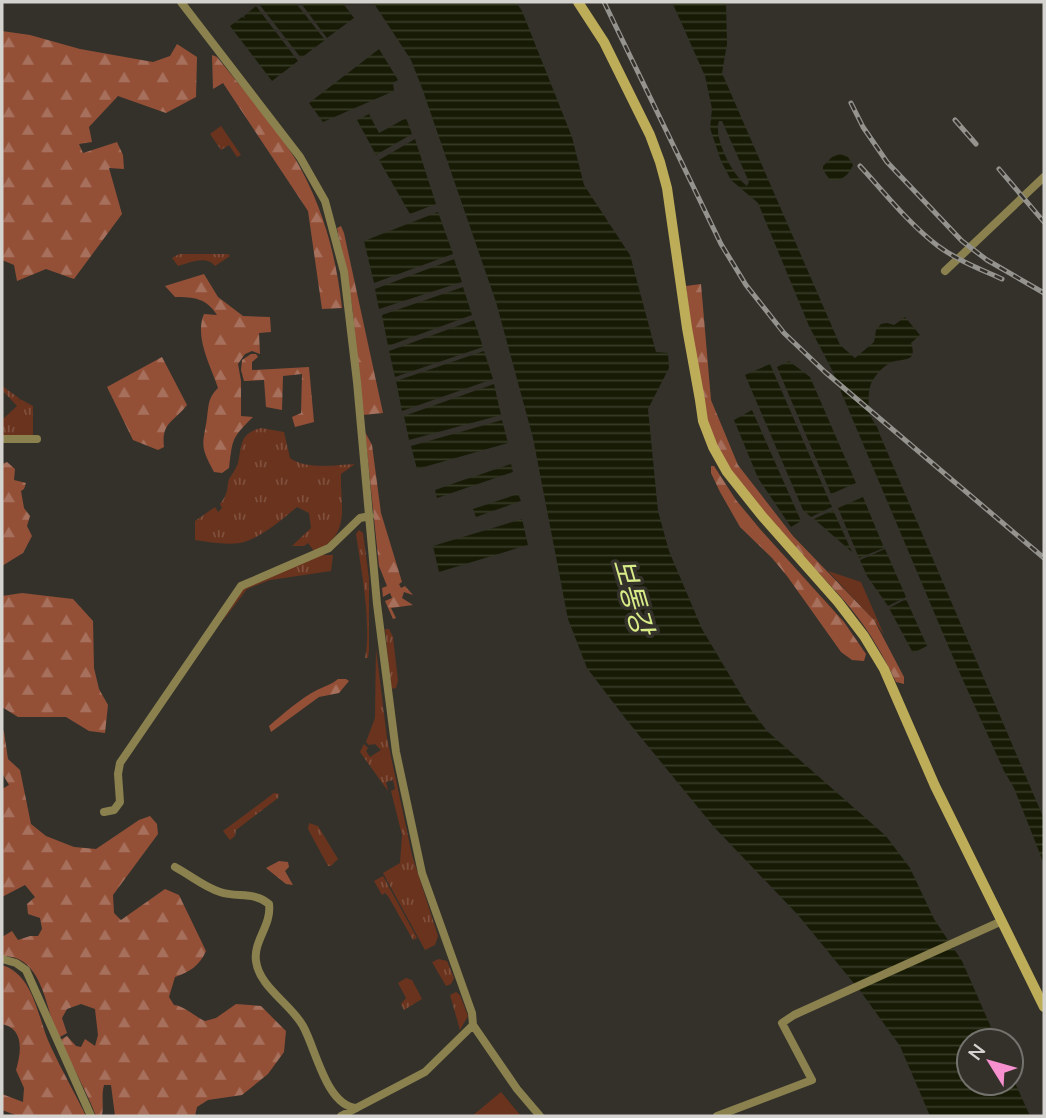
<svg xmlns="http://www.w3.org/2000/svg" width="1046" height="1118" viewBox="0 0 1046 1118" font-family="Mulish,'Noto Sans KR',sans-serif">
<style>
.grass{fill:url(#grass-tufts)}
.forest{fill:url(#forest-firs)}
.pitch{fill:#6a331d}
.water{fill:url(#water-rules);fill-rule:evenodd}
.lines{fill:none;stroke-linecap:round;stroke-linejoin:round}
.street{stroke:#8a814e;stroke-width:8}
.secondary{stroke:#bdad59;stroke-width:10}
.rail-casing{stroke:#95938e;stroke-width:5}
.rail{stroke:#34312b;stroke-width:2.5;stroke-dasharray:8;stroke-linecap:butt}
.labels{text-anchor:middle;stroke-width:7;stroke-linejoin:round;paint-order:stroke}
.water-label{font-size:28px;font-style:italic;fill:#d7eb87;stroke:#34312b}
</style>
<defs>
<pattern id="grass-tufts" width="24" height="20" patternUnits="userSpaceOnUse" patternTransform="scale(1.75)"><rect width="24" height="20" fill="#6a331d"/><path d="M3 7l-1-3M5 7V3M7 7l1-3M15 17l-1-3M17 17v-4M19 17l1-3" fill="none" stroke="#7e503d"/></pattern>
<pattern id="forest-firs" width="22" height="20" patternUnits="userSpaceOnUse" patternTransform="scale(1.75)"><rect width="22" height="20" fill="#935037"/><path d="M5 1l3.5 6h-7zM16 11l3.5 6h-7z" fill="#a6705c"/></pattern>
<pattern id="water-rules" width="6" height="5" patternUnits="userSpaceOnUse" patternTransform="scale(1.75)"><rect width="6" height="5" fill="#171b05"/><path d="M0 2.5h6" fill="none" stroke="#383b28"/></pattern>
</defs>
<rect width="100%" height="100%" fill="#34312b"/>
<path class="grass" d="M221 126 241 155 237 157 229 145 221 150 210 134Z
M179 254H228L230 256 215 266C206 255 190 263 178 266L172 258Z
M2 386 19 398 20 401V399L33 406V435H2V418L3 419 17 406 2 390Z
M261 428 284 432 290 458C306 470 336 465 355 464L341 474C340 505 352 537 314 551L308 543 304 546H292L311 528 309 513 297 507C283 519 258 540 240 543 225 545 209 542 195 540V521L215 507 218 512 222 508 220 504C226 496 227 493 228 483 229 477 236 470 238 463 242 446 239 433 261 428Z
M359 530 363 533 369 579V649L368 658H365C372 626 361 568 356 534Z
M321 555H333L331 571 270 580 247 589 221 623 244 587Z
M828 571 861 582 884 635 874 620Z
M385 629H389L393 637 398 681 396 688 391 689Z
M376 649 387 738 412 855 438 936 435 945 425 950 383 873 400 863 402 835 391 791 395 789 393 780 386 782 388 791 360 752 364 744 368 748 366 751 370 757 381 750 375 744 369 745 366 742 375 718Z
M274 793 279 794 278 798 236 830 235 836 230 840 223 831Z
M309 823 318 826 338 859 331 866H328L308 829Z
M383 876 417 938 413 940 388 896 385 893 382 895 374 881Z
M439 959 447 961 454 978 451 984 446 986 432 962Z
M406 978 412 980 422 999 404 1010 401 1004 406 998 398 983Z
M456 992 460 995 468 1016 460 1030 450 995Z"/>
<path class="forest" d="M2 31 30 35 80 49 153 62 170 56 177 44 197 57 196 97 166 113 118 96 89 127 92 142 79 144 83 153 117 142 123 155 124 169 109 168 122 214 74 279 46 269 17 281 14 265 2 260Z
M212 55 217 57C243 90 274 124 296 160 323 207 336 255 342 308L322 309 308 211 223 83 213 89Z
M341 226 344 233 383 413 363 415 352 305 337 228Z
M204 274 218 297 243 316 270 317 271 332 259 333 260 354 252 351 245 354 238 364 241 381V416L253 417C231 439 233 438 229 468L222 473 214 472C199 445 203 445 207 418 209 404 208 398 218 388 211 366 194 337 204 314L217 315C206 298 194 297 175 297L165 286Z
M701 284 711 400 738 465 793 536 874 620 904 677V684L896 682C884 657 870 632 852 610 808 556 744 506 715 442 694 394 693 337 686 286Z
M251 354H256L258 357 252 362V370L309 367 314 422 295 427 292 417 301 413 302 374 283 376 282 410 266 407 264 380 244 381 241 370 242 360Z
M162 357 187 405C175 421 161 422 164 447L158 450 133 440 107 387Z
M365 432 372 445 381 513 402 582 399 584 401 588 405 586 413 595 404 592 402 598 413 605 391 608 396 618 393 619 385 601 392 598 390 593 383 597 382 588 387 586 379 566Z
M7 462 15 469 14 480 26 483 24 489 21 491 24 508 30 516 27 526 32 536 23 553 2 566V464Z
M711 466H714L736 500 760 529 844 622 866 654 864 661 852 660 841 652 787 576 772 558 740 527 720 492 711 473Z
M22 593 73 599 93 621 94 668 99 689 108 705 105 733 89 731 66 717H18L2 707V596Z
M338 679H346L349 681 339 693 319 697 271 732 269 726C284 713 300 699 317 690 325 686 331 685 338 679Z
M2 729 4 732 8 759 20 770 31 824 46 836 74 847 96 849 139 820 150 816 157 824 158 834 113 895 114 913 121 920 165 889 179 895 206 951C200 965 190 972 175 977L169 997 174 1005C185 1006 195 1017 205 1021L216 1018 236 1004 261 1006 286 1031 284 1052 268 1074 242 1095 208 1100 197 1107 195 1116H115L111 1085H104C101 1096 104 1105 102 1116H96C86 1090 72 1066 60 1040L67 1036 76 1046 81 1047 85 1039 95 1046 98 1035 95 1009 81 1004 67 1009 62 1018 67 1033 60 1037 55 1030C45 1001 40 955 2 956V937L12 931 18 940 30 936H38L42 929 40 918 28 914 27 904 35 897 25 885 2 897V789L9 785 2 773Z
M279 861 288 862 289 867 285 871 293 885 286 884 266 868Z
M2 965C35 975 38 1021 51 1047 62 1071 75 1093 86 1116H18L2 1110V1094L23 1102 24 1088 16 1070C21 1053 25 1029 2 1024Z"/>
<path class="pitch" d="M501 1092 521 1116H472Z"/>
<path class="water" d="M262 2H295L325 40 301 58 259 4Z
M300 2H342L354 18 327 38Z
M373 2H516L522 11 572 137 584 185 630 255 656 352 668 353 669 368 648 409 658 511 669 551 702 629 746 703 767 731 886 836 910 868 934 919 962 961 997 1041H969V1083H1011V1074L1030 1116H930L900 1046 861 992 798 915 714 827 625 718 587 668 568 619 533 438 496 302 422 88 411 60Z
M672 2H726L727 44 722 73 840 345 855 358 874 342 876 330 881 324 887 323 894 325 905 317 920 335 911 343C918 363 903 358 892 362 884 365 872 378 870 387 868 394 868 408 870 415 873 422 878 426 880 435L1044 819V864L1014 788 1004 771 958 669 831 368 809 326 758 203 731 180 721 161 710 128 712 109 705 76ZM719 121H722L749 182 747 186C733 176 713 138 719 121Z
M256 6 298 61 272 81 230 26 242 17 245 18 244 16Z
M379 49 398 80 393 83 394 91 323 122 309 103Z
M369 114 379 133 406 118 412 134 376 155 357 120Z
M415 139 436 204 410 214 379 160Z
M840 154 848 157 853 165C848 176 842 181 830 180L823 170V166L832 157Z
M438 212 453 254 374 283 364 241Z
M454 259 462 282 379 309 375 289Z
M463 287 472 315 388 346 382 315Z
M474 320 483 347 395 377 389 351Z
M484 351 493 379 402 411 396 381Z
M789 361 810 377 856 483 831 494 777 367Z
M770 364 832 507 811 517 803 510 745 375Z
M494 384 501 415 409 440 404 416Z
M752 410 801 521 791 527 758 478 734 420Z
M502 420 508 443 417 469 411 446Z
M511 464 513 472 437 498 435 490 472 477 474 479 473 477Z
M518 494 521 501 476 517 473 509Z
M863 497 884 548 859 558 838 508Z
M833 510 852 552 814 519Z
M522 519 528 545 439 572 433 546Z
M885 549 906 597 888 606 867 576 860 560Z
M906 599 927 646 913 653 889 608Z"/>
<g class="lines">
<path class="street" d="M181 2 300 157 325 201 344 272 357 382 377 604 396 752 422 873 472 1013 473 1025 517 1089 540 1116
M945 271 1044 177
M2 439H37
M104 812 114 810 120 802 118 774 120 763 241 586 329 548 360 518 370 516
M175 867C190 875 204 887 220 892 237 898 254 891 269 904 272 925 253 941 256 961 259 987 291 1004 303 1026 316 1049 326 1105 356 1108
M2 959 16 963 26 970 91 1116
M341 1116 425 1072 473 1025
M717 1116 812 1080 782 1023 794 1015 1002 921"/>
<path class="secondary" d="M578 2 604 42 650 135 660 162 667 188 687 328 700 400 703 421 713 447 727 472 762 516 838 602 864 636 884 669 935 786 1044 1007"/>
<defs>
<path id="rail" d="M604 2 721 244 746 285 784 333 825 372 1044 558
M851 103 863 127 887 162 962 241 987 260 1044 293
M955 120 976 144
M860 166C885 193 908 223 938 246 957 260 980 269 1002 279
M999 169 1044 222"/>
</defs>
<use href="#rail" class="rail-casing"/>
<use href="#rail" class="rail"/>
</g>
<g class="labels">
<g class="water-label">
<text transform="translate(633 596) rotate(74)" y="10">보통강</text>
</g>
</g>
<rect width="1046" height="1118" fill="none" stroke="#d5d3cf" stroke-width="7"/>
<g transform="translate(990 1062) rotate(307)"><circle r="33" fill="#34312b" stroke="#74726d" stroke-width="2"/>
<path d="M0-5L12 26L0 18L-12 26Z" fill="#f690cf"/>
<text y="-10" font-size="19" font-weight="bold" text-anchor="middle" fill="#d5d3cf">N</text>
</g>
</svg>
